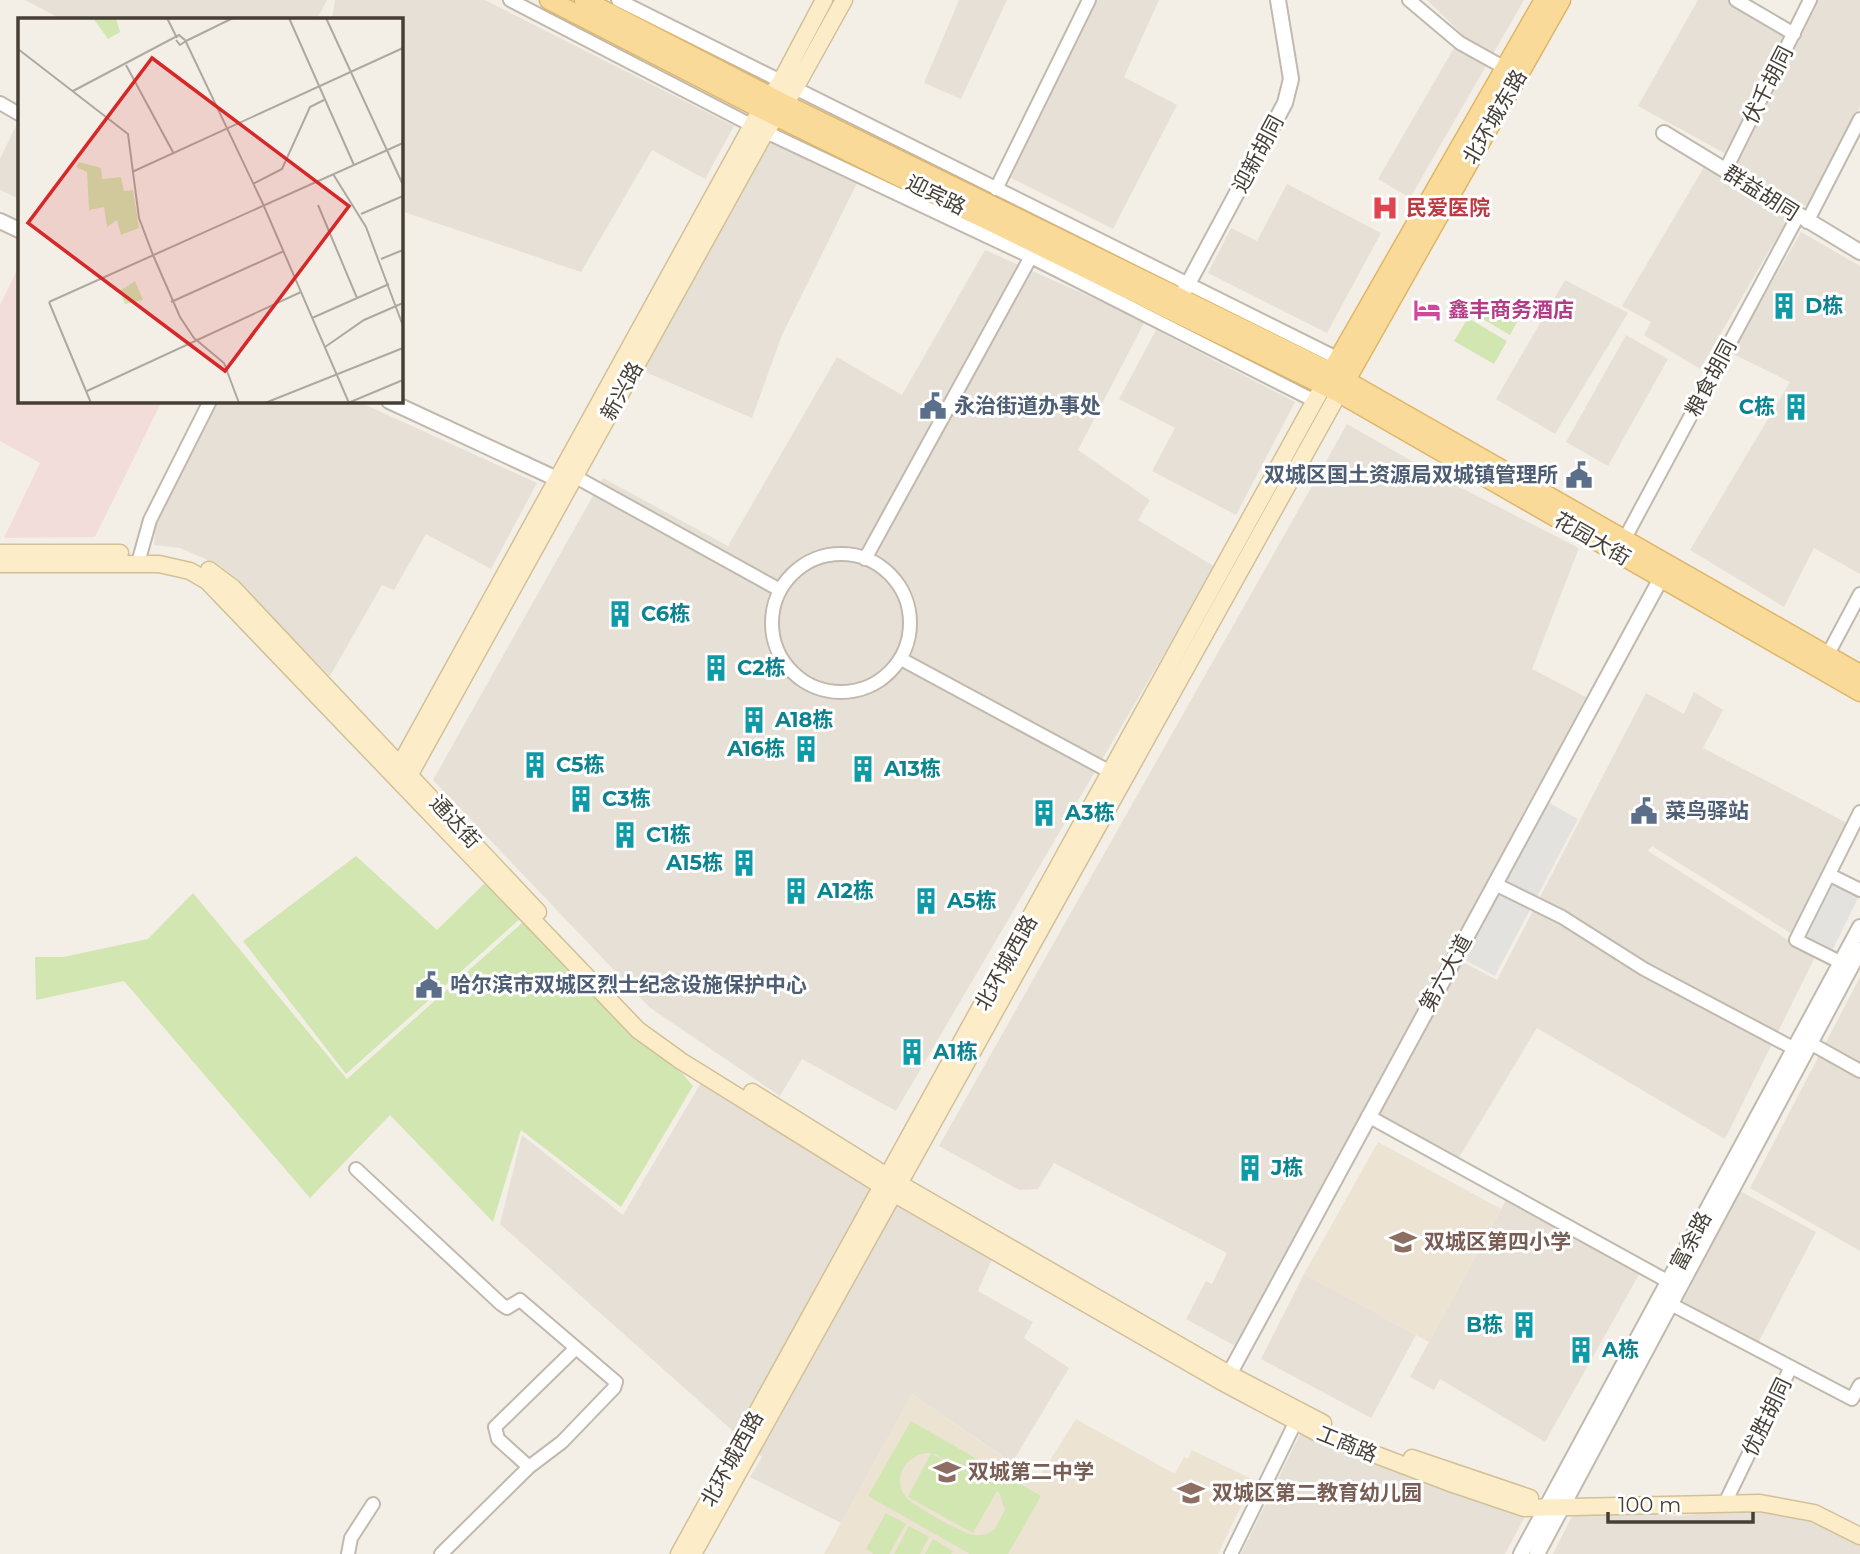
<svg xmlns="http://www.w3.org/2000/svg" width="1860" height="1554" viewBox="0 0 1860 1554" font-family="Montserrat,'Noto Sans SC',sans-serif">
<style>
.residential{fill:#e7e0d6}
.education{fill:#ece3d2}
.medical{fill:#f3dddb}
.green{fill:#d1e6b1;fill-rule:evenodd}
.parking{fill:#e4e2df}
.lines{fill:none;stroke-linecap:round;stroke-linejoin:round}
.minor-casing{stroke:#c1b9ad;stroke-width:16}
.tertiary-casing{stroke:#c1b9ad;stroke-width:18}
.secondary-casing{stroke:#d1c098;stroke-width:19}
.primary-casing{stroke:#dfb669;stroke-width:21}
.minor{stroke:#fff;stroke-width:12}
.tertiary{stroke:#fff;stroke-width:14}
.secondary{stroke:#fcedc8;stroke-width:16}
.primary{stroke:#fada99;stroke-width:18}
.labels{text-anchor:middle;stroke-width:6;stroke-linejoin:round;paint-order:stroke}
.street-label{font-size:21px;fill:#463f36;stroke:#fff}
.health-label{font-size:21px;font-weight:bold;fill:#be3a42;stroke:#fff;text-anchor:start}
.culture-label{font-size:21px;font-weight:bold;fill:#0d838f;stroke:#fff;text-anchor:start}
.hotel-label{font-size:21px;font-weight:bold;fill:#b23c85;stroke:#fff;text-anchor:start}
.service-label{font-size:21px;font-weight:bold;fill:#4e5e75;stroke:#fff;text-anchor:start}
.education-label{font-size:21px;font-weight:bold;fill:#785e54;stroke:#fff;text-anchor:start}
.inset-road{fill:none;stroke:#aea9a0;stroke-width:2}
.view{fill:#d62828;fill-opacity:0.15;stroke:#d62828;stroke-width:3.5}
.inset-edge{fill:none;stroke:#463f36;stroke-width:3.5}
</style>
<rect width="100%" height="100%" fill="#f3efe7"/>
<path class="residential" d="M25 0H327L317 19H61Z
M335 0H485L734 126 705 179 652 150 581 272 401 211V19H332Z
M959 0H1007L961 99 924 83Z
M1085 0H1159L1124 77 1177 105 1113 229 1001 173Z
M1427 0H1524L1410 198 1378 179 1462 34Z
M1698 0H1748L1794 25 1726 154 1638 106Z
M1815 0H1860V107L1809 208 1732 164Z
M19 119V199L0 190V159Z
M768 139 857 183 782 335 752 418 643 371Z
M1704 167 1789 217 1700 369 1644 335 1651 322 1622 306Z
M1287 184 1381 233 1327 333 1208 273 1231 228 1257 241Z
M1801 232 1860 266V574L1814 548 1784 607 1690 550 1790 382 1731 353Z
M985 250 1145 321 1078 450 1150 500 1138 520 1215 567 896 1111 802 1059 780 1096 649 1007 433 780 603 478 728 546 837 357 902 395Z
M1565 280 1628 313 1555 434 1496 399Z
M1156 330 1295 402 1236 515 1152 471 1175 428 1119 399Z
M1626 335 1668 359 1608 466 1566 442Z
M217 401H357L537 483 491 569 426 534 394 590 382 585 330 676 217 564 180 548 154 545 156 522Z
M1347 424 1438 476 1579 548 1532 669 1586 697 1237 1347 1186 1319 1206 1281 1212 1284 1227 1253 1054 1163 1038 1189 1019 1190 939 1146Z
M1694 692 1723 710 1703 748 1851 825 1792 934 1652 846 1648 851 1815 957 1725 1139 1537 1028 1458 1159 1378 1115 1461 961 1497 980 1646 693 1684 714Z
M1860 977V1251L1750 1188Z
M702 1081 993 1257 978 1291 1033 1322 1024 1338 1069 1368 1012 1463 912 1394 841 1523 750 1477 762 1457 500 1224 522 1135 623 1215Z
M1512 1189 1645 1264 1545 1442 1440 1379 1434 1390 1410 1377Z
M1740 1191 1816 1232 1758 1343 1682 1303Z
M1304 1274 1416 1335 1371 1418 1261 1359Z
M1301 1432 1398 1471 1524 1518 1505 1554H1241Z
M1762 1507 1810 1520 1860 1542V1554H1553L1574 1512 1613 1510 1678 1516Z"/>
<path class="education" d="M1378 1142 1501 1209 1429 1342 1304 1274Z
M912 1394 1037 1481 1076 1419 1175 1474 1184 1457 1188 1459 1192 1450 1254 1480 1218 1554H824Z"/>
<path class="medical" d="M19 266V401H162L95 537 4 538 40 463 0 441V305Z"/>
<path class="green" d="M1476 299 1517 322 1510 335 1469 311Z
M1468 318 1507 341 1494 364 1454 341Z
M356 856 437 930 485 883 522 917 346 1074 243 941Z
M193 893 347 1079 523 922 634 1035 683 1074 693 1086 621 1207 521 1130 493 1222 390 1115 310 1198 124 981 36 1000 35 957H63L148 939Z
M911 1421 1041 1496 1008 1554H970L868 1496ZM931 1453 908 1497 973 1533 997 1491 932 1454H935L999 1492 1005 1510 995 1529C988 1534 982 1536 974 1535 961 1533 916 1507 907 1498 889 1478 908 1452 931 1453Z
M886 1513 906 1524 889 1554H874L866 1549Z
M909 1526 929 1537 920 1554H894Z
M933 1539 953 1551 951 1554H925Z"/>
<path class="parking" d="M1546 801 1578 819 1495 976 1463 959Z
M1833 884 1859 896 1833 949 1807 936Z"/>
<g class="lines">
<defs>
<path id="minor" d="M510 0 753 126 1031 257 1315 401
M618 0 1339 359
M1409 0 1460 43 1505 68
M1736 0 1794 34
M0 103 19 114
M1725 171 1810 0
M996 189 1089 0
M1807 222 1860 119
M569 477 574 476 780 590
M1624 540 1798 216
M772 623a69 69 0 1 1 138 0a69 69 0 1 1-138 0Z
M865 559 1033 253
M138 563 150 520 210 401
M1827 656 1860 594
M901 659 1116 775
M1830 875 1860 890
M1495 884 1562 917 1644 969 1793 1048
M1840 962 1796 940 1860 812
M1810 1043 1860 1071
M1368 1116 1669 1282
M356 1169 501 1304 507 1308 520 1300 616 1382 614 1388 562 1442 529 1467 441 1554
M1663 1300 1852 1399 1860 1385
M529 1467 498 1439 495 1427 576 1348
M1724 1505 1791 1367
M348 1554 351 1538 373 1504
M1231 1554 1299 1415"/>
<path id="tertiary" d="M1664 133 1860 252
M0 221 19 230
M1181 297 1285 103 1291 79 1278 0
M389 401 557 479 565 477
M1225 1382 1666 569
M1521 1554 1860 927
M1537 1554 1860 950"/>
<path id="secondary" d="M0 553H120
M0 564H159L190 571 207 581 638 1030 681 1061 893 1193 1224 1383 1316 1432 1453 1484 1524 1508 1760 1503 1814 1513 1860 1536
M209 570 233 588 538 912
M396 772 761 109 780 83 824 0
M405 783 766 131 794 90 844 0
M752 1092 898 1183 1229 1374 1323 1423
M1412 1458 1530 1498
M679 1554 1328 377
M693 1554 1345 382"/>
<path id="primary" d="M549 0 761 109 1339 393 1860 692
M584 0 783 103 1331 372 1860 674
M1331 372 1544 0
M1346 380 1561 0"/>
</defs>
<use href="#minor" class="minor-casing"/>
<use href="#tertiary" class="tertiary-casing"/>
<use href="#secondary" class="secondary-casing"/>
<use href="#primary" class="primary-casing"/>
<use href="#minor" class="minor"/>
<use href="#tertiary" class="tertiary"/>
<use href="#secondary" class="secondary"/>
<use href="#primary" class="primary"/>
</g>
<defs>
<symbol id="hospital-bare" viewBox="-9 -9 18 18"><path d="M-5-5h3v3.5h4V-5h3V5h-3V1.5h-4V5h-3Z" fill="#e0444e" stroke="#fff" stroke-width="2.5" paint-order="stroke"/></symbol>
<symbol id="building-bare" viewBox="-9 -9 18 18"><path d="M-4-6H4V6H1V3H-1V6H-4ZM-2.5-4.3h1.7v1.8h-1.7ZM.8-4.3h1.7v1.8H.8ZM-2.5-1h1.7V.8h-1.7ZM.8-1h1.7V.8H.8Z" fill="#0f9aa8" stroke="#fff" stroke-width="2.5" paint-order="stroke"/></symbol>
<symbol id="hotel-bare" viewBox="-9 -9 18 18"><path d="M-6-4.5h1.5V1H6V5H4.5V3h-9V5H-6ZM-4 0a1.8 1.8 0 1 1 3.6 0ZM.5 0V-2.5h3Q6-2.5 6 0Z" fill="#d1479c" stroke="#fff" stroke-width="2.5" paint-order="stroke"/></symbol>
<symbol id="civic-bare" viewBox="-9 -9 18 18"><path d="M-.6-6.5H3V-4.5H.6V-3L4-1V1h2V6H-6V1h2V-1L-.6-3ZM-1.2 2.5V6h2.4V2.5Z" fill="#5c6f8a" stroke="#fff" stroke-width="2.5" paint-order="stroke"/></symbol>
<symbol id="school-bare" viewBox="-9 -9 18 18"><path d="M0-5L7-2L0 1L-7-2ZM-4 1L0 2.5L4 1V4Q0 6-4 4Z" fill="#8d6e63" stroke="#fff" stroke-width="2.5" paint-order="stroke"/></symbol>
</defs>
<g fill-rule="evenodd">
<use href="#hospital-bare" x="1366" y="189" width="38" height="38"/>
<use href="#building-bare" x="1765" y="287" width="38" height="38"/>
<use href="#hotel-bare" x="1408" y="291" width="38" height="38"/>
<use href="#civic-bare" x="914" y="387" width="38" height="38"/>
<use href="#building-bare" x="1777" y="388" width="38" height="38"/>
<use href="#civic-bare" x="1560" y="456" width="38" height="38"/>
<use href="#building-bare" x="601" y="595" width="38" height="38"/>
<use href="#building-bare" x="697" y="649" width="38" height="38"/>
<use href="#building-bare" x="735" y="701" width="38" height="38"/>
<use href="#building-bare" x="787" y="730" width="38" height="38"/>
<use href="#building-bare" x="516" y="746" width="38" height="38"/>
<use href="#building-bare" x="844" y="750" width="38" height="38"/>
<use href="#building-bare" x="562" y="780" width="38" height="38"/>
<use href="#civic-bare" x="1625" y="792" width="38" height="38"/>
<use href="#building-bare" x="1025" y="794" width="38" height="38"/>
<use href="#building-bare" x="606" y="816" width="38" height="38"/>
<use href="#building-bare" x="725" y="844" width="38" height="38"/>
<use href="#building-bare" x="777" y="872" width="38" height="38"/>
<use href="#building-bare" x="907" y="882" width="38" height="38"/>
<use href="#civic-bare" x="410" y="966" width="38" height="38"/>
<use href="#building-bare" x="893" y="1033" width="38" height="38"/>
<use href="#building-bare" x="1231" y="1149" width="38" height="38"/>
<use href="#school-bare" x="1384" y="1223" width="38" height="38"/>
<use href="#building-bare" x="1505" y="1306" width="38" height="38"/>
<use href="#building-bare" x="1562" y="1331" width="38" height="38"/>
<use href="#school-bare" x="928" y="1453" width="38" height="38"/>
<use href="#school-bare" x="1172" y="1474" width="38" height="38"/>
</g>
<g class="labels">
<g class="street-label">
<text transform="translate(1768 85) rotate(-63)" y="7">伏千胡同</text>
<text transform="translate(1495 117) rotate(-60)" y="7">北环城东路</text>
<text transform="translate(1258 154) rotate(-62)" y="7">迎新胡同</text>
<text transform="translate(1761 193) rotate(32)" y="7">群益胡同</text>
<text transform="translate(936 195) rotate(26)" y="7">迎宾路</text>
<text transform="translate(1711 378) rotate(-62)" y="7">粮食胡同</text>
<text transform="translate(622 391) rotate(-61)" y="7">新兴路</text>
<text transform="translate(1592 539) rotate(30)" y="7">花园大街</text>
<text transform="translate(455 822) rotate(47)" y="7">通达街</text>
<text transform="translate(1006 963) rotate(-61)" y="7">北环城西路</text>
<text transform="translate(1446 973) rotate(-61)" y="7">第六大道</text>
<text transform="translate(1691 1241) rotate(-62)" y="7">富余路</text>
<text transform="translate(1767 1417) rotate(-64)" y="7">优胜胡同</text>
<text transform="translate(1347 1444) rotate(22)" y="7">工商路</text>
<text transform="translate(732 1459) rotate(-61)" y="7">北环城西路</text>
</g>
<g class="health-label">
<text x="1406" y="215">民爱医院</text>
</g>
<g class="culture-label">
<text x="1805" y="313">D栋</text>
<text x="1775" y="414" text-anchor="end">C栋</text>
<text x="641" y="621">C6栋</text>
<text x="737" y="675">C2栋</text>
<text x="775" y="727">A18栋</text>
<text x="785" y="756" text-anchor="end">A16栋</text>
<text x="556" y="772">C5栋</text>
<text x="884" y="776">A13栋</text>
<text x="602" y="806">C3栋</text>
<text x="1065" y="820">A3栋</text>
<text x="646" y="842">C1栋</text>
<text x="723" y="870" text-anchor="end">A15栋</text>
<text x="817" y="898">A12栋</text>
<text x="947" y="908">A5栋</text>
<text x="933" y="1059">A1栋</text>
<text x="1271" y="1175">J栋</text>
<text x="1503" y="1332" text-anchor="end">B栋</text>
<text x="1602" y="1357">A栋</text>
</g>
<g class="hotel-label">
<text x="1448" y="317">鑫丰商务酒店</text>
</g>
<g class="service-label">
<text x="954" y="413">永治街道办事处</text>
<text x="1558" y="482" text-anchor="end">双城区国土资源局双城镇管理所</text>
<text x="1665" y="818">菜鸟驿站</text>
<text x="450" y="992">哈尔滨市双城区烈士纪念设施保护中心</text>
</g>
<g class="education-label">
<text x="1424" y="1249">双城区第四小学</text>
<text x="968" y="1479">双城第二中学</text>
<text x="1212" y="1500">双城区第二教育幼儿园</text>
</g>
</g>
<g transform="translate(18 18)">
<rect width="385" height="385" fill="#f3efe7"/>
<path d="M75 0H98L102 14 90 21ZM61 144 83 150 84 161 103 159 106 173 115 172 121 210 103 217 99 202 89 209 86 189 71 192 69 154 58 149ZM117 263 125 282 107 286 102 273Z" fill="#d1e6b1"/>
<path class="inset-road" d="M149 0 159 20M271 0 336 147M308 0 385 167M168 23 215 0M168 24 245 186 331 385M0 31 110 116 121 200 135 237 162 299 176 320 206 345 221 385M108 47 156 136M55 73 161 17 168 23 162 27 158 22M114 154 385 30M315 156 348 209 385 308M235 166 264 151 292 89 306 82M300 187 339 280M343 196 385 178M363 241 385 232M31 284 73 385M31 284 385 125M153 284 266 233M294 300 371 266M307 329 346 302 385 285M69 373 283 274M247 385 385 330M330 385 385 362"/>
<path class="view" d="M134 40 331 188 207 353 10 205Z"/>
<rect width="385" height="385" class="inset-edge"/>
</g>
<path d="M1608 1512v10h145v-10" fill="none" stroke="#463f36" stroke-width="3.5"/>
<text x="1618" y="1512" font-size="21" fill="#463f36" stroke="#ffffff" stroke-width="5" paint-order="stroke">100 m</text>
</svg>
